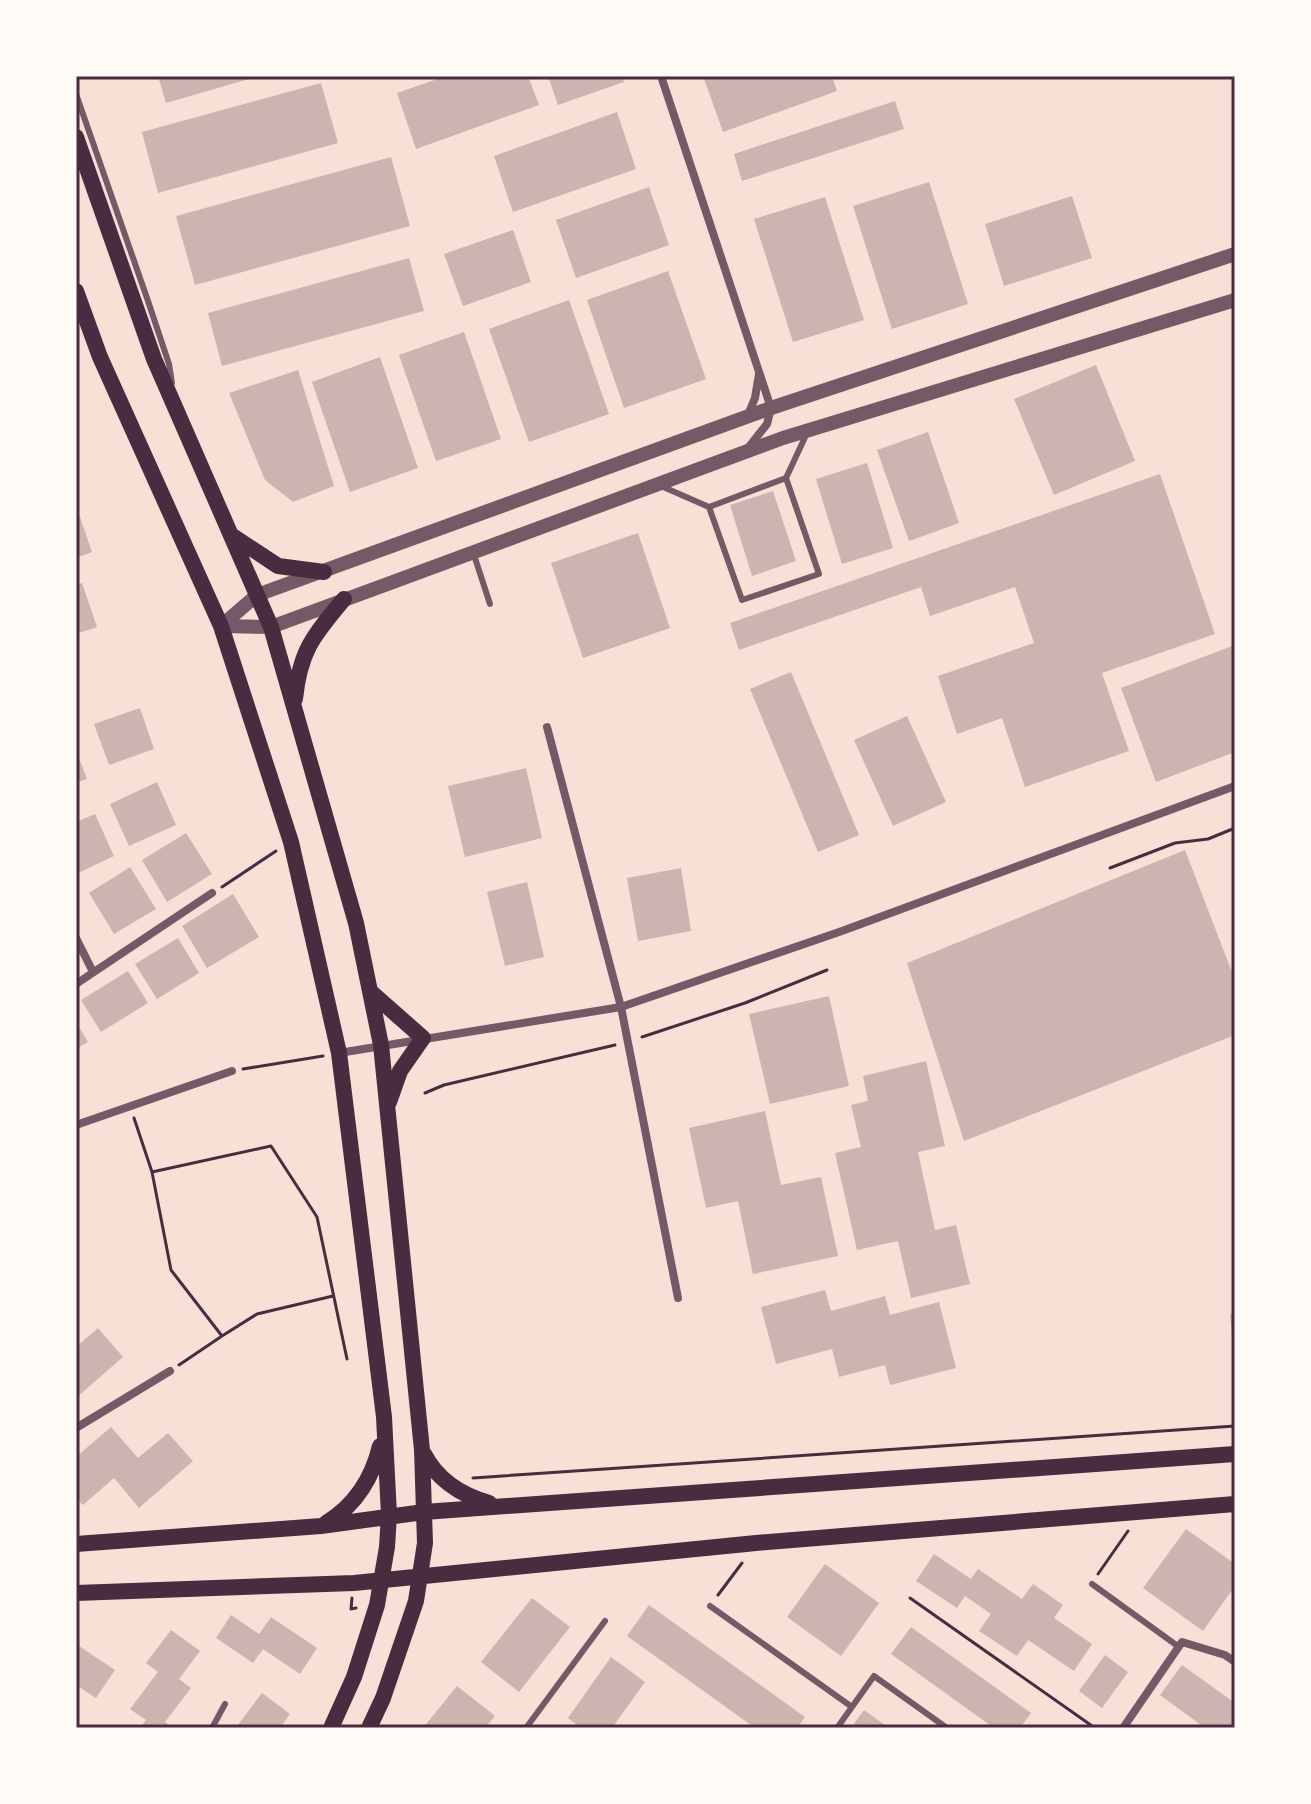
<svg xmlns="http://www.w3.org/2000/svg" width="1311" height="1804" viewBox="0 0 1311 1804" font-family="'Noto Sans',sans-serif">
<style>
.building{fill:#ccb4b1}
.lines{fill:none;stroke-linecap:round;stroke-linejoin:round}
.path{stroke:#4a2c40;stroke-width:3}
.service{stroke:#755966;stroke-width:6}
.minor{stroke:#755966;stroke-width:8}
.tertiary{stroke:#755966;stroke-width:14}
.secondary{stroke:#4a2c40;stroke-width:16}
.neatline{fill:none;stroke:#4a2c40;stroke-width:3}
</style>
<rect width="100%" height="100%" fill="#f7e1d7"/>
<path class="building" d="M158 76H256V77L166 103Z
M446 76H528L539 105 416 149 397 93Z
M548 76H622L624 82 558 105Z
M703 76H832L837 91 723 132Z
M321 83 338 143 158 193 142 132Z
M895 101 904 129 742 181 734 154Z
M617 112 636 169 513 212 494 156Z
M391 157 410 226 195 285 176 216Z
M929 182 968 304 892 329 853 206Z
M649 187 669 245 576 278 556 220Z
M1072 196 1092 258 1004 286 985 224Z
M825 197 864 320 793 342 754 219Z
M513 230 531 282 463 306 444 254Z
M409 258 424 311 222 366 208 313Z
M668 271 706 379 624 408 587 300Z
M569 300 609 414 529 442 489 329Z
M464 332 501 439 436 461 399 355Z
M380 357 418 468 350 492 312 382Z
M1096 365 1135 461 1054 495 1014 399Z
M298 370 334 486 293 502 265 480 229 393Z
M928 432 959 523 909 541 877 450Z
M867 463 893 548 842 564 816 479Z
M1160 474 1215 634 1102 673 1129 751 1025 787 1002 718 957 734 938 676 1034 643 1015 587 930 616 921 587 739 650 730 623Z
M773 491 796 561 752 576 730 505Z
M80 517 92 552 76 558V518Z
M638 533 670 628 583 658 551 563Z
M82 583 97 627 76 634V585Z
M1235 645V752L1156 782 1121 688Z
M791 672 859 835 818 852 750 689Z
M140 708 154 749 109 765 94 724Z
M907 716 946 802 893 826 854 740Z
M76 750 87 779 76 783Z
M526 768 542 838 465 857 448 786Z
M157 782 176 825 129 846 110 804Z
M95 814 114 856 76 874V822Z
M186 833 212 874 167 902 142 860Z
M1185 850 1235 980V1035L964 1141 907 963Z
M130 867 156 909 114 934 89 893Z
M681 868 691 931 638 941 627 878Z
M527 882 544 957 505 966 487 892Z
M233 894 259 937 207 968 182 926Z
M178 938 199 973 157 999 135 964Z
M128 971 148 1003 101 1032 81 1000Z
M829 996 849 1086 770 1104 749 1014Z
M76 1022 88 1042 76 1049Z
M926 1061 945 1146 918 1152 935 1230 956 1225 970 1284 911 1298 898 1241 857 1250 835 1153 861 1147 851 1105 868 1101 863 1076Z
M765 1111 781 1185 821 1177 838 1256 753 1274 738 1201 706 1208 689 1128Z
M825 1290 831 1311 885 1296 890 1315 939 1302 956 1368 890 1385 885 1365 839 1377 832 1349 776 1364 761 1307Z
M1230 1314H1235V1348H1233Z
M98 1328 123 1357 76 1398V1347Z
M111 1427 138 1458 168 1433 193 1461 139 1508 114 1478 83 1505 76 1498V1457Z
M1186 1529 1235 1564V1586L1203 1631 1143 1588Z
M934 1554 971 1579 978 1569 1022 1599 1033 1584 1063 1605 1054 1618 1092 1644 1074 1671 1028 1640 1017 1656 979 1631 991 1614 965 1596 957 1608 916 1581Z
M825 1564 879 1603 841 1656 787 1617Z
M532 1598 570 1627 519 1692 481 1662Z
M649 1605 805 1717 797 1728H755L627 1636Z
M231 1615 259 1634 271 1617 317 1648 300 1674 263 1649 253 1663 216 1638Z
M911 1627 1031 1713 1020 1728H994L891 1654Z
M171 1630 200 1651 179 1679 191 1688 165 1722 173 1728H140L146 1720 130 1709 158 1672 146 1663Z
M76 1644 115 1670 96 1698 76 1685Z
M1105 1655 1128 1672 1102 1708 1079 1691Z
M611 1657 645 1682 612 1728H581L568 1718Z
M1182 1665 1235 1703V1728H1205L1160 1695Z
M457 1686 495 1716 485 1728H423Z
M262 1693 290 1714 280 1728H239L237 1726Z
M864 1710 889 1728H851Z"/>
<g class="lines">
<path class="path" d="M1110 868 1175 843 1208 839 1235 828
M222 887 276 851
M642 1037 745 1003 827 970
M243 1069 323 1056
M425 1093 444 1085 615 1045
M134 1118 152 1172 271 1146 317 1217 347 1359
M152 1172 171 1270 222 1336 179 1365
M222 1336 257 1314 333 1296
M473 1478 1235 1426
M1098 1574 1128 1531
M718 1595 742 1563
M352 1598 351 1609 356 1608
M910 1598 1095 1728"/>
<path class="service" d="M76 94 148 301 169 364 172 383
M661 486 709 507 786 478 807 433
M709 507 742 600 819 574 786 478
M473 552 490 604
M1092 1584 1179 1647
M710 1606 852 1707
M212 1728 225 1704
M526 1728 605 1621
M837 1728 874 1676 947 1728"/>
<path class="minor" d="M661 76 771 408 767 424 748 448
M1234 76 1235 77
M748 415 755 398 759 374
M547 727 621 1007 678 1298
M76 938 93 972
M76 984 212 893
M339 1053 621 1007 842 931 1235 786
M76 1125 232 1071
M76 1428 170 1371
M1123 1728 1182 1642 1225 1655 1235 1662"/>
<path class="tertiary" d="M221 626 257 595 771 408 1235 254
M221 626 271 627 783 438 1235 300"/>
<path class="secondary" d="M76 137 154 359 271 627 356 923 381 1045 422 1450 425 1543 416 1601 383 1698 369 1728
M76 291 100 357 221 626 291 842 339 1053 384 1417 389 1515 387 1547 377 1605 354 1677 331 1728
M231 535 278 566 324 572
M295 699C300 650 314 635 344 599
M372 993 423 1038 400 1071 389 1102
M424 1454C438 1481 461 1495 489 1503
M326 1523C356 1505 372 1479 380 1446
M76 1544 321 1526 424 1512 1235 1454
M76 1593 354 1583 756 1543 1235 1504"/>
</g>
<rect width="1311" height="1804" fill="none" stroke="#fffaf5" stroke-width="156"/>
<rect x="78" y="78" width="1155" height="1648" class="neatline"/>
</svg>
